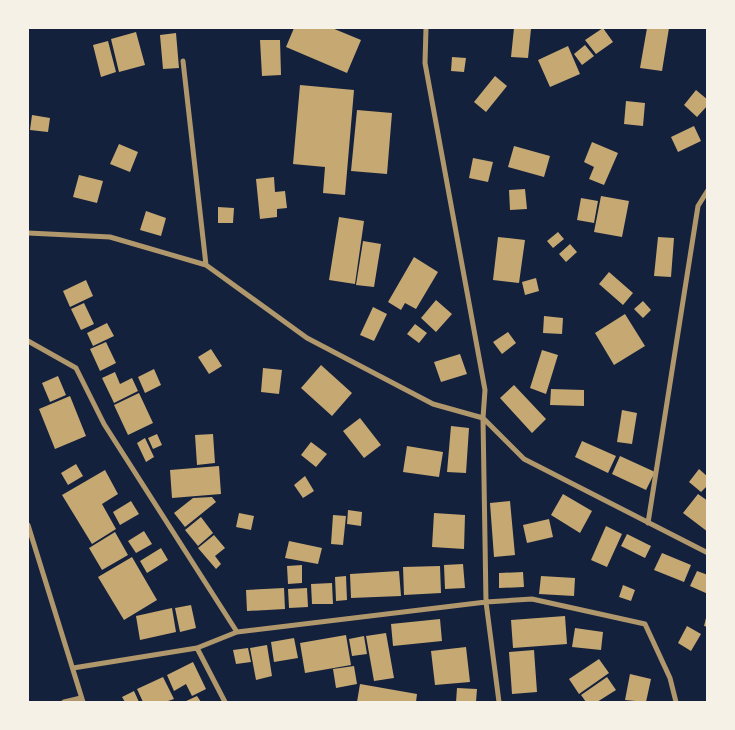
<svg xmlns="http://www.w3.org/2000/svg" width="735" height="730" viewBox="0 0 735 730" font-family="'Noto Serif',serif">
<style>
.building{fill:#c6a872}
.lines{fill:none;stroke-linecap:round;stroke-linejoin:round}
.minor{stroke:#b1986c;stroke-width:5}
</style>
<rect width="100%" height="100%" fill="#14213d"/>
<path class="building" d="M294 28H332L361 40 347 73 286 47Z
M514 28 531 29 528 58 511 57Z
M603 28 613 42 596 54 585 40Z
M647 28H669L662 71 640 68Z
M136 32 145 65 119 72 111 39Z
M176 33 179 68 163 69 160 35Z
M260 40H280L281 75 262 76Z
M108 41 116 72 101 77 93 45Z
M585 45 594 56 582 65 574 54Z
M568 46 580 74 550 87 538 60Z
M452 57 466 58 464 72 451 71Z
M495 76 507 86 486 112 474 102Z
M300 85 354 90 345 195 323 193 325 167 293 164Z
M696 90 708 100V105L697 117 684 105Z
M626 101 645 103 643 126 624 124Z
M357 110 392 113 387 174 351 171Z
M32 115 50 118 48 132 30 130Z
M694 126 701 141 678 152 671 137Z
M592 142 618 153 604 185 589 179 594 167 584 162Z
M119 144 138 152 130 172 110 164Z
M514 146 550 156 544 177 508 167Z
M473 158 493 162 488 182 469 178Z
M79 175 103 181 97 203 73 197Z
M274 177 275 192 285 191 287 208 277 209V217L260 219 256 179Z
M525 189 527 209 510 210 509 190Z
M601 196 629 201 622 237 594 232Z
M581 198 598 201 594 223 577 220Z
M218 207 234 208 233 223H218Z
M146 211 166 218 161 236 140 230Z
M339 217 364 221 355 284 329 280Z
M558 232 564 239 553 248 547 241Z
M498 237 525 240 519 283 493 280Z
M658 237 674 238 671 277 654 276Z
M363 241 381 244 374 287 356 285Z
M570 244 577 252 566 262 559 254Z
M414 257 438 272 416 309 405 303 401 310 388 302Z
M609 272 633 293 623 305 599 284Z
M536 278 539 291 525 295 522 282Z
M86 280 93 296 70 307 63 291Z
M436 300 452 314 436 332 421 318Z
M643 301 651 310 643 318 634 309Z
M84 303 94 324 81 330 71 309Z
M373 307 387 314 374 341 360 335Z
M625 314 645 346 614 365 595 333Z
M544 316 563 318 562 334 543 333Z
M107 323 114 336 93 346 87 333Z
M415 324 427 333 419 343 407 334Z
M508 332 516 343 502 354 493 342Z
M106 342 116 363 100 371 90 349Z
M211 349 222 366 209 374 198 357Z
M542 350 558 355 546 394 530 388Z
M460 354 467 374 441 382 434 362Z
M321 365 352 393 332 416 301 388Z
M263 368 282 370 279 394 261 392Z
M154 369 161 385 145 393 138 377Z
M115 372 120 384 132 378 138 391 114 403 102 378Z
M58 376 66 395 50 402 42 383Z
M514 385 546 419 532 433 500 398Z
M551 389 584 390V406L550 405Z
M139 393 153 423 128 435 114 405Z
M70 396 86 436 55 449 39 409Z
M622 410 637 413 632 444 617 442Z
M360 418 381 445 364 458 343 431Z
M451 426 469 428 466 473 447 472Z
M157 434 162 445 153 449 148 438Z
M213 434 215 463 197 465 195 435Z
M145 438 154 457 146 462 137 443Z
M582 441 616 456 608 473 575 457Z
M311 442 327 454 316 467 301 455Z
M407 446 443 452 439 477 403 472Z
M620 456 655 472 646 490 612 474Z
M76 464 83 476 68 485 61 473Z
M219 466 221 494 172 498 170 470Z
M699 469 708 477V485L701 492 689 482Z
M105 470 118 494 102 504 116 529 92 544 62 495Z
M305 476 314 491 303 498 294 485Z
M563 494 592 511 580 533 551 515Z
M698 494 708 501V532L683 513Z
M212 497 216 502 185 527 174 513 193 498Z
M131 501 139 514 120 525 113 512Z
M510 501 515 555 494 557 490 503Z
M348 510 362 512 361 526 347 524Z
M239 513 254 516 251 530 236 527Z
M434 513 465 515 464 549 432 547Z
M333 515 346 516 343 545 331 544Z
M201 517 213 533 198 546 185 530Z
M549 519 553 537 527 543 523 525Z
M606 526 622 534 607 567 591 560Z
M144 531 152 544 136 553 128 541Z
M115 532 128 555 102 570 89 548Z
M627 534 651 546 645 558 621 546Z
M214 535 225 548 215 556 221 564 216 569 198 548Z
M289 541 322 548 318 564 285 558Z
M161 548 168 560 147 573 140 561Z
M662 553 691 565 684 582 654 570Z
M132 557 157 600 124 620 98 577Z
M463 564 465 588 445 589 444 565Z
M302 565V583L288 584 287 566Z
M440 566 441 593 404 595 403 567Z
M399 571 401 596 351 598 350 574Z
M697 571 708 575V594L690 586Z
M523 572 524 587 499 588V573Z
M346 576 347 600 336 601 335 577Z
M541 576 575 578 574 596 539 594Z
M332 583 333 604H312L311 584Z
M623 585 635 590 631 601 619 597Z
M284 588 285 609 247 611 246 590Z
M307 588 308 607 289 608 288 589Z
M191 605 196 628 180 632 175 608Z
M172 608 176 632 140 640 136 616Z
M707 614H708V627L704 626Z
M565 616 567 644 513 648 511 620Z
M440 619 442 641 393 646 391 624Z
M687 626 701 634 691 651 678 643Z
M575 628 603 632 601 650 572 647Z
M386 633 394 678 374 681 366 636Z
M346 635 351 665 305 673 300 643Z
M364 636 367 654 352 656 349 639Z
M294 638 298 658 274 662 271 642Z
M267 645 272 676 256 680 250 648Z
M466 647 470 682 435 685 431 651Z
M248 648 251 662 236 664 233 650Z
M534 650 537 692 512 694 509 652Z
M599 659 609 673 579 694 569 679Z
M193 662 206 689 192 696 186 684 174 691 167 675Z
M354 666 357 684 336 688 333 669Z
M630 674 651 679 646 702 625 700Z
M163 677 174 699 165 702H143L137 689Z
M607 677 616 690 597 702H586L581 695Z
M360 684 417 694 416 702H357Z
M457 688 477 689 476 702H456Z
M134 691 139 702H125L122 697Z
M197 696 201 702H184Z"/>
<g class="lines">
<path class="minor" d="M426 28 425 63 485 390 483 418 486 602 499 702
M183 61 206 265
M28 233 110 237 206 265 307 338 433 404 483 418 524 459 708 553
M28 341 76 368 104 424 237 632
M648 523 698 206 708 190
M28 525 83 702
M197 648 225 702
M73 668 197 648 237 632 486 602 532 599 645 624 670 678 676 702
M64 702 81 698"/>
</g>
<rect width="735" height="730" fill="none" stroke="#f6f1e7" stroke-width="58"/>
</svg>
